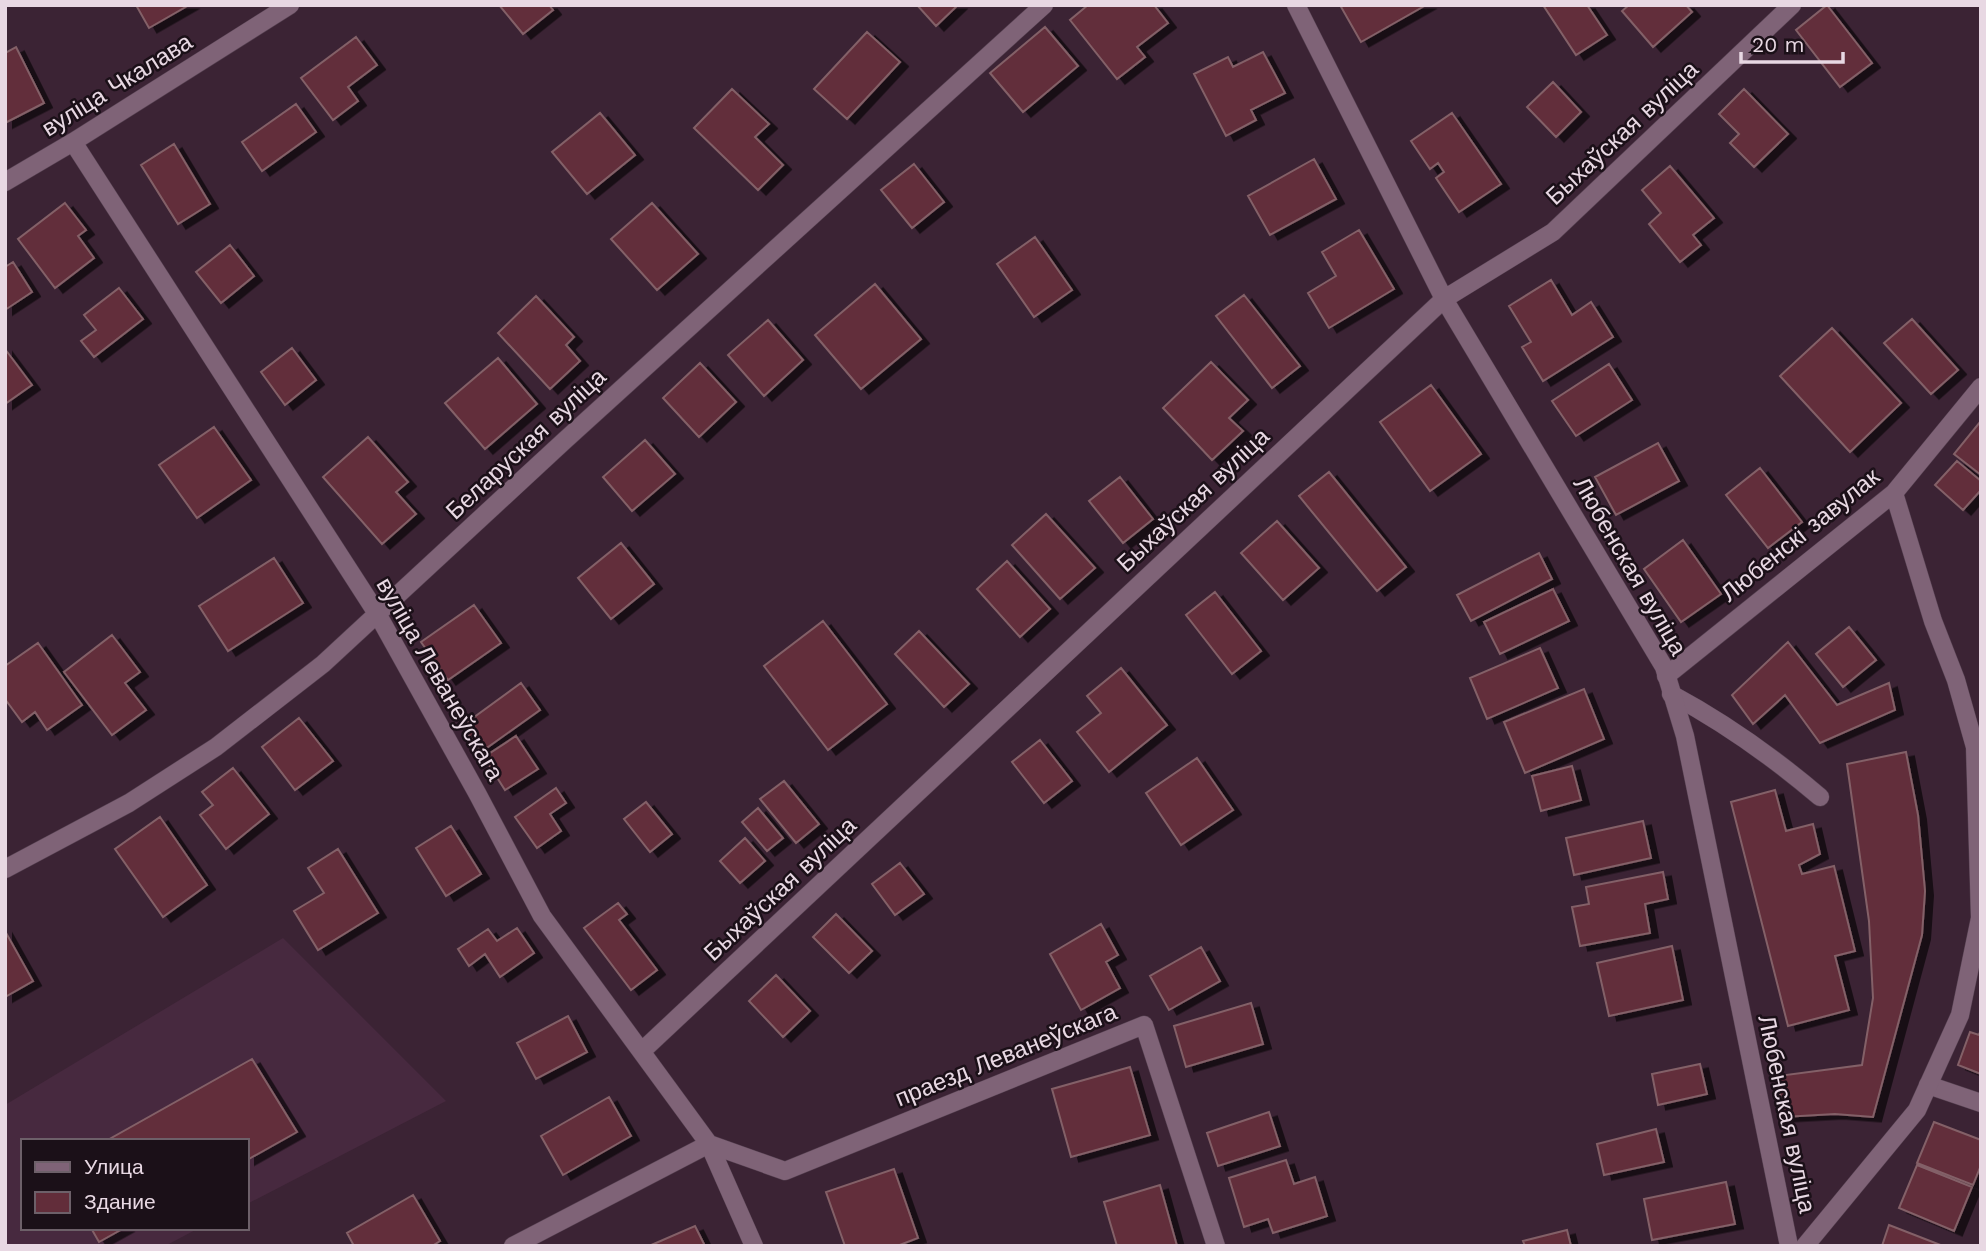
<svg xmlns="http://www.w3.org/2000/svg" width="1986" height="1251" viewBox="0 0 1986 1251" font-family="'Work Sans',sans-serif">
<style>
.built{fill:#47293f}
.building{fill:#622d3a;stroke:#836067;stroke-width:2;filter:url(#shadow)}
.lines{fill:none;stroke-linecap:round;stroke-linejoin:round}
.service-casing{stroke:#554050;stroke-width:19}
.minor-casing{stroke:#554050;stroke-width:19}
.service{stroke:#7f6377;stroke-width:18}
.minor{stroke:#7f6377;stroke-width:18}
.labels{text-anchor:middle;stroke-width:5;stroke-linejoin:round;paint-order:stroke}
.street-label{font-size:24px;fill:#e8d8e3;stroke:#1b1018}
</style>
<defs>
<filter id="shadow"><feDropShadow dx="8" dy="4.5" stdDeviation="0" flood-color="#0009"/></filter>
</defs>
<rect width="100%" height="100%" fill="#3b2334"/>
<path class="built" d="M283 938 446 1101 247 1204V1141H23V1228H199L165 1246H5V1105Z"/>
<path class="building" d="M136 5H189L149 28Z
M499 5H549L553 10 523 34Z
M917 5H958L936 26Z
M1088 5H1154L1168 23 1137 47 1145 57 1117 79 1070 20Z
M1340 5H1426L1361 42Z
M1543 5H1587L1607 35 1576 55Z
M1629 5H1686L1692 12 1653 47 1622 11Z
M1827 5 1872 63 1840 87 1796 30Z
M1045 27 1078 66 1023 112 990 73Z
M867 32 900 62 847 119 814 89Z
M356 37 377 65 348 87 358 101 333 120 301 78Z
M16 47 44 103 5 123V53Z
M1263 52 1285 93 1251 110 1256 120 1226 136 1194 74 1228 57 1233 67Z
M1553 82 1581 112 1556 137 1527 107Z
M732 89 769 124 755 137 783 165 758 190 694 128Z
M1744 89 1788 134 1754 167 1730 143 1739 134 1719 114Z
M296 104 316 132 262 171 242 142Z
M600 113 635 155 587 194 552 152Z
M1452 113 1501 184 1459 212 1436 178 1444 172 1438 163 1430 169 1411 141Z
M174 144 210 204 178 224 141 165Z
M1314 159 1336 199 1270 235 1248 196Z
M914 164 944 202 912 228 881 190Z
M1670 166 1714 218 1693 235 1701 245 1680 262 1649 224 1661 213 1642 190Z
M65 203 86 230 78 236 94 258 55 288 18 239Z
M652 203 698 254 657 290 611 239Z
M1359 230 1394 289 1329 328 1308 293 1336 276 1322 252Z
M1035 237 1072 290 1034 317 997 264Z
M230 245 254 276 221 303 196 272Z
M13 262 32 292 5 310V267Z
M1551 280 1572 315 1591 302 1613 337 1543 381 1522 347 1531 342 1509 306Z
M875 284 921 339 861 389 815 335Z
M119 288 143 319 94 357 81 341 96 330 84 315Z
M1244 295 1300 366 1272 388 1216 316Z
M536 296 574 337 566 345 580 361 550 389 498 333Z
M1912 319 1958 370 1931 394 1884 343Z
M768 320 803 360 764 396 728 355Z
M1832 328 1901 403 1850 452 1780 376Z
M292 348 316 380 285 405 261 372Z
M5 349 32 385 5 404Z
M498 358 537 404 485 449 445 403Z
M1211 362 1248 400 1229 418 1243 431 1212 460 1163 408Z
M700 363 736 402 699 437 663 398Z
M1609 364 1632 400 1576 436 1552 401Z
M1431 385 1481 454 1430 491 1380 422Z
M1980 422 1981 423V475L1954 454Z
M214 427 251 480 197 518 159 465Z
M368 437 408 482 396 492 416 514 382 544 323 477Z
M645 440 675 474 632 511 603 477Z
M1658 443 1679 481 1616 515 1595 477Z
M1957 461 1981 481V490L1963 510 1935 485Z
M1760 468 1802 522 1768 548 1726 495Z
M1329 472 1406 567 1377 591 1299 496Z
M1120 477 1153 519 1123 543 1089 501Z
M1046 514 1095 568 1060 599 1012 545Z
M1277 521 1319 568 1283 600 1241 553Z
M1683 540 1721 594 1681 622 1644 569Z
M621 543 654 584 611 619 578 578Z
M1539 553 1552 579 1471 621 1457 595Z
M274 558 303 603 228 651 199 606Z
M1007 561 1050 609 1020 637 977 589Z
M1553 589 1569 621 1500 654 1484 622Z
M1215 592 1261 651 1232 674 1186 615Z
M474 605 501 643 448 680 421 642Z
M823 621 887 704 828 750 764 666Z
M1849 627 1876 660 1843 687 1816 654Z
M919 631 969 684 944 707 895 654Z
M112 635 140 672 125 683 146 710 112 735 64 672Z
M1788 642 1837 705 1889 683 1895 710 1820 743 1785 695 1753 724 1732 695Z
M38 643 82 705 47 730 35 712 22 722 5 699V666Z
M1540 648 1558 688 1487 719 1470 678Z
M1121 668 1167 725 1109 772 1077 732 1101 713 1087 696Z
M521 683 540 710 481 752 462 726Z
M1584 689 1604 739 1525 773 1504 722Z
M299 718 333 761 295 790 262 747Z
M516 736 538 769 505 790 484 757Z
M1040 740 1072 781 1044 803 1012 762Z
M1906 752 1918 815 1925 891 1922 935 1873 1117 1835 1114 1783 1117 1778 1076 1862 1065 1873 998 1869 921 1847 764Z
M1197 758 1233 810 1181 845 1146 793Z
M1572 766 1581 800 1541 811 1532 776Z
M233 768 269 814 226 849 200 815 213 805 202 792Z
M784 781 819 824 796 843 760 799Z
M556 788 566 803 550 814 561 831 537 848 515 817Z
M1775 790 1786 831 1813 824 1820 854 1799 865 1802 874 1834 866 1855 951 1835 956 1849 1010 1788 1026 1731 802Z
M646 802 672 834 650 852 624 819Z
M758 808 783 838 767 851 742 822Z
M160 817 207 885 163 917 115 849Z
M1643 821 1651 858 1574 875 1566 838Z
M451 826 481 874 446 896 416 848Z
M745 838 765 861 740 883 720 861Z
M338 849 378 913 318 950 294 911 324 893 308 868Z
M900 863 924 894 895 915 872 884Z
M1663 872 1668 899 1645 904 1650 933 1580 946 1572 907 1589 904 1586 887Z
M618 903 627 914 619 920 657 970 631 990 584 928Z
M836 914 872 951 849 973 813 937Z
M1101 924 1118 955 1106 962 1120 988 1081 1010 1050 954Z
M517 928 534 953 500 977 485 954 469 966 458 949 488 929 497 941Z
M5 931 33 981 5 997Z
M1672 946 1683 1000 1609 1016 1597 963Z
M1201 947 1220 981 1169 1010 1150 976Z
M776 975 810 1011 783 1037 749 1001Z
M1251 1003 1263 1044 1186 1067 1174 1026Z
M568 1016 587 1052 536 1079 517 1043Z
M1981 1029V1074L1958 1065 1970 1032 1979 1035Z
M252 1059 297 1132 247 1160V1141H106Z
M1700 1064 1707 1094 1658 1105 1652 1074Z
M1130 1067 1150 1135 1071 1157 1052 1089Z
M609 1097 631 1136 563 1175 541 1136Z
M1269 1112 1280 1146 1218 1166 1207 1133Z
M1934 1122 1981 1140V1165L1973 1185 1917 1163Z
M1656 1129 1664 1162 1604 1175 1597 1144Z
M1286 1160 1294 1184 1315 1177 1327 1216 1273 1233 1268 1219 1244 1227 1229 1178Z
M1917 1165 1972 1187 1954 1231 1899 1208Z
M894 1169 918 1238 897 1246H845L826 1192Z
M1726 1182 1735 1224 1652 1240 1644 1199Z
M1160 1185 1177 1246H1117L1104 1202Z
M413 1195 440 1241 432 1246H354L347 1233Z
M1889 1225 1943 1246H1882Z
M695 1226 705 1246H649Z
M91 1228H124L99 1242Z
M1567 1230 1571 1246H1525L1523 1241Z"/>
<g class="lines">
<defs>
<path id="service" d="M1671 694C1725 723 1773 757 1820 797
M1928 1085 1981 1103"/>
<path id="minor" d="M1296 5 1444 299 1664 667 1685 736 1789 1246
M73 142 378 615 477 793 542 916 709 1144 754 1246
M5 182 73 142 290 5
M1666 676 1894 493 1981 387
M5 869 129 803 216 747 323 664 563 442 1044 5
M642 1051 1444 299 1553 232 1792 5
M513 1246 709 1144 785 1171 1144 1025 1216 1246
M1805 1246 1917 1110 1960 1015 1980 918 1975 747 1956 680 1933 621 1894 493"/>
</defs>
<use href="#service" class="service-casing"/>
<use href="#minor" class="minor-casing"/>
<use href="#service" class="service"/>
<use href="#minor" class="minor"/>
</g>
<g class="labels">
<g class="street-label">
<text transform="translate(117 85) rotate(-32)" y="8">вуліца Чкалава</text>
<text transform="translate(1622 133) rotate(-43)" y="8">Быхаўская вуліца</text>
<text transform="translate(526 444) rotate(-43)" y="8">Беларуская вуліца</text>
<text transform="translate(1193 500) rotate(-43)" y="8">Быхаўская вуліца</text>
<text transform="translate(1800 535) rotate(-39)" y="8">Любенскі завулак</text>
<text transform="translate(1630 566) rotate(60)" y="8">Любенская вуліца</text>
<text transform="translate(440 679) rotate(60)" y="8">вуліца Леванеўскага</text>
<text transform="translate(780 889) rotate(-43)" y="8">Быхаўская вуліца</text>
<text transform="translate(1006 1055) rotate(-22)" y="8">праезд Леванеўскага</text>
<text transform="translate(1787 1114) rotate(78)" y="8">Любенская вуліца</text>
</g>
</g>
<rect width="1986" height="1251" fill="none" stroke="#e8d8e3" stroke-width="14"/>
<rect x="21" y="1139" width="228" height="91" fill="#1b1018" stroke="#6d6069" stroke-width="2"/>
<rect x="35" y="1162" width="35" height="10" fill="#7f6377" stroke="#6d6069" stroke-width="2"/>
<text x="84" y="1174" font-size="21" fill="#e8d8e3">Улица</text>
<rect x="35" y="1192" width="35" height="21" fill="#622d3a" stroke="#6d6069" stroke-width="2"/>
<text x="84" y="1209" font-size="21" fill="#e8d8e3">Здание</text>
<path d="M1741 52v10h102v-10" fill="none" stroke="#e8d8e3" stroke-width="3.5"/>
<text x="1752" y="52" font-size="21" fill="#e8d8e3" stroke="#1b1018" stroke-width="5" paint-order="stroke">20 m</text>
</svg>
